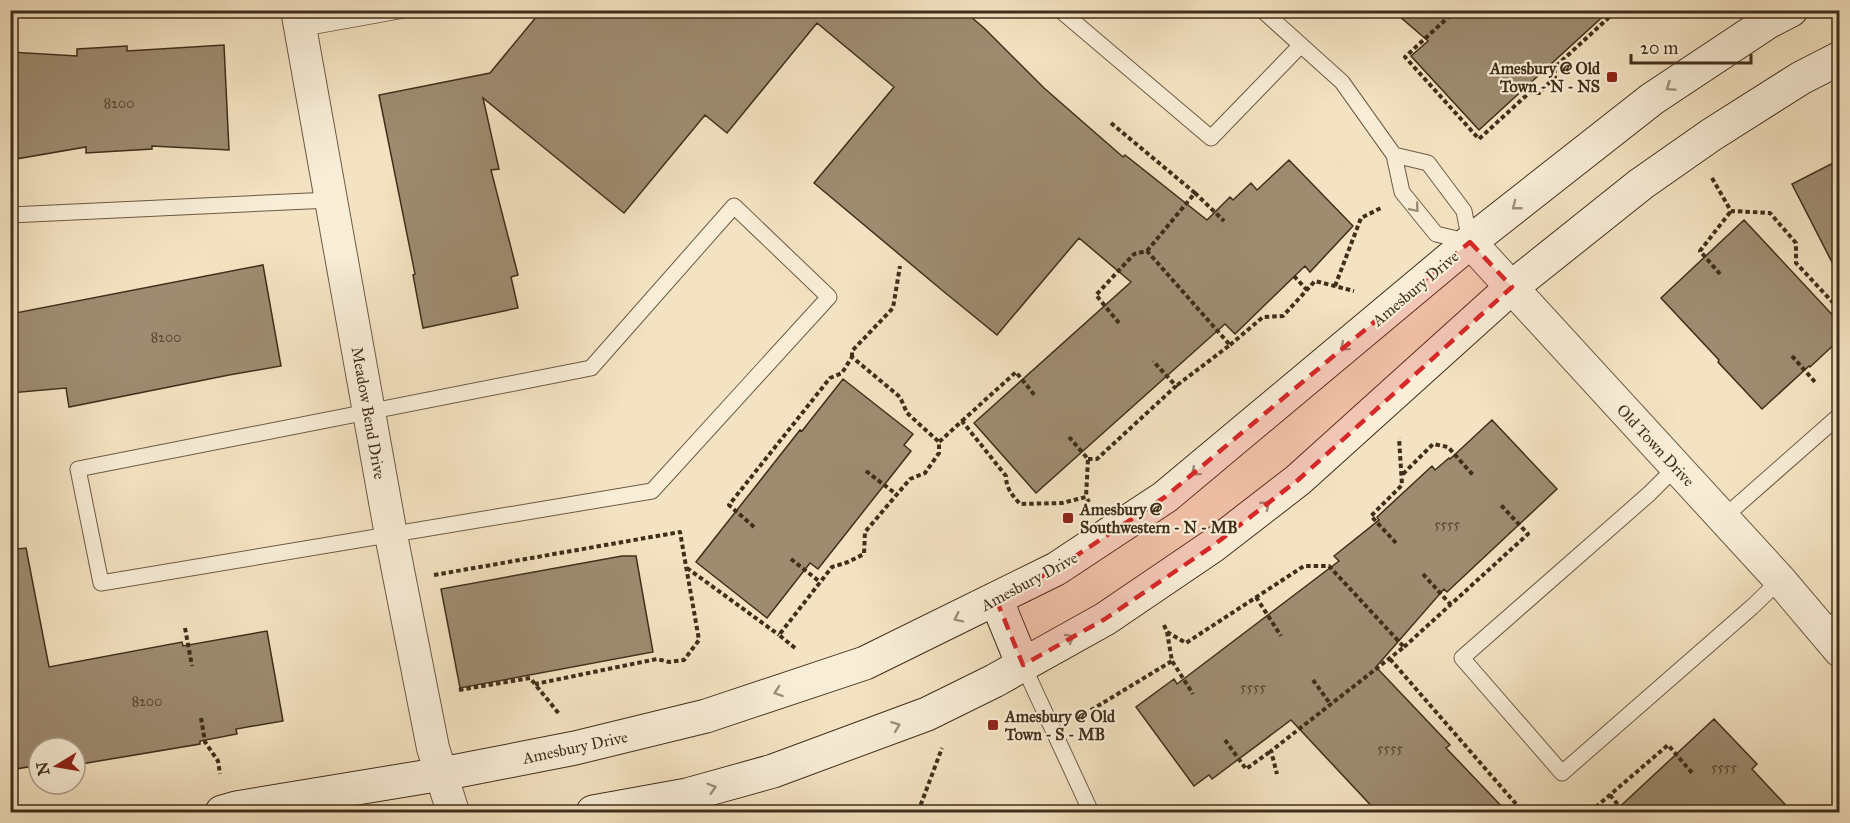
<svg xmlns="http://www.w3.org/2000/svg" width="1850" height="823" viewBox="0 0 1850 823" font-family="'IM FELL Great Primer',serif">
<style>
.building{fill:#9e8c71;stroke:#402e1a;stroke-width:1.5}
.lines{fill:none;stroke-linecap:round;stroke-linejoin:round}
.lane-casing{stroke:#6d5b44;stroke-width:17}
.street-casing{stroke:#6d5b44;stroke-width:34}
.secondary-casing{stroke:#402e1a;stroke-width:35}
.path{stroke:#402e1a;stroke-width:4;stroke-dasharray:4.5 3;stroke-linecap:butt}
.lane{stroke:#f8edd7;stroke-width:15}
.street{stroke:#f8edd7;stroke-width:32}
.secondary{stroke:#f8edd7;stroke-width:33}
.oneway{stroke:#9c8e78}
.marked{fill:#d62828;fill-opacity:0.2;stroke:#d62828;stroke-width:4.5;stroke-dasharray:12 8;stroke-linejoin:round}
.poi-dot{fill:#8f2418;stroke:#f8edd7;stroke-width:2}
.labels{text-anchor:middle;stroke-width:4.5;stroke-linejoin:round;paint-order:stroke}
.number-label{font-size:14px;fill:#584630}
.poi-label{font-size:16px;font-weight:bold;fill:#402e1a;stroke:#f8edd7;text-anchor:start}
.street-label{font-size:16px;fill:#402e1a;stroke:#f8edd7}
</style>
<rect width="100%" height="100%" fill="#f4e3c2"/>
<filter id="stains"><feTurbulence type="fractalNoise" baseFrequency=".00333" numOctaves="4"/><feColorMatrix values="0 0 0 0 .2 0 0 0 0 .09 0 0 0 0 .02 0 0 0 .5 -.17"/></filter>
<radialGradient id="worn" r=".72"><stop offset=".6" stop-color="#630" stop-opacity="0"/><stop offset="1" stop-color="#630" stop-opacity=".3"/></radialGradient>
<path class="building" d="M542 10 964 11 984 28 1044 88 1123 157 1125 155 1207 220 1230 197 1233 200 1251 183 1257 190 1289 160 1353 226 1310 272 1305 266 1235 334 1225 324 1036 493 974 423 1131 282 1079 238 997 335 943 291 814 183 894 87 817 23 727 133 705 115 624 213 483 98 499 169 491 170 518 275 511 277 518 308 423 328 413 275 415 274 379 95 490 73Z
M1392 10H1610L1479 130 1411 56 1428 41Z
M224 45 229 150 152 146V149L86 153V147L10 160V52L77 56V49L127 46V51Z
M1839 160V276L1792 184Z
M1744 220 1839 322V340L1810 367 1809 366 1762 409 1718 362 1719 360 1661 298Z
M263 265 281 366 229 375 69 407 66 388 10 393V314Z
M843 379 913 434 904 445 911 451 818 569 810 563 767 618 696 562 800 430 802 431Z
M1492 420 1557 489 1447 592 1444 589 1376 667 1450 745 1446 748 1508 813H1378L1291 720 1212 779 1209 775 1194 786 1136 707 1174 679 1177 684 1339 561 1334 556 1379 520 1377 517 1432 466 1435 470 1449 458 1450 459Z
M26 548 49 667 182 642 183 646 267 631 283 721 236 729 237 734 200 741V744L75 765V748H39V765L10 770V550Z
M622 556H636L653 652 460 688 441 589Z
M1714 719 1757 764 1752 769 1793 813H1613Z"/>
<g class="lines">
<defs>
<path id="lane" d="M1060 10 1211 138 1301 45
M1262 10 1342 82 1394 155 1402 192 1436 234 1470 242 1464 211 1428 163 1394 155
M299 29 404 10
M734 206 829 297 652 491 101 583 78 469 591 368Z
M10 215 330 200
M1676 467 1649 494 1462 658 1562 773 1752 607 1780 580
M1723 518 1840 415
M1824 631 1840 616
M1023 665 1091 812"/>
<path id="street" d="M297 10 391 535 433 748 453 812
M1470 242 1780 580 1840 651"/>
<path id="secondary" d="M996 599 1023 665
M222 812 236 808 442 774 575 748 706 716 865 663 1056 569 1165 497 1470 242 1652 99 1768 22 1791 10
M593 812 687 795 773 771 927 714 994 681 1105 619 1214 545 1298 480 1512 287 1641 184 1711 135 1801 78 1840 58"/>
</defs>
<use href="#lane" class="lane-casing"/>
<use href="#street" class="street-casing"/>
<use href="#secondary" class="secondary-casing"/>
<path class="path" d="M1456 10 1405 57 1479 139 1530 92 1539 93 1555 77V67L1617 10
M1111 123 1195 193
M1712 178 1731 211 1770 213 1796 243V263L1840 310
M1147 251 1195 193 1224 221
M1720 274 1700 251 1731 211
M1294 276 1307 290
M1335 286 1361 218 1381 208
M1119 323 1096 295 1134 254 1147 251 1230 345 1176 386
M1230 345 1263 317 1283 316 1315 281 1354 291
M1792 356 1815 382
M852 357V351L893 308 900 266
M962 421 1016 372 1036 397
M1069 437 1088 459 1086 497
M1088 459H1097L1176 386 1153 361
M866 471 896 494
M1403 474 1433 444 1448 447 1473 475
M754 527 729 505 830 378 842 373 852 357 900 397 907 413 939 442
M1396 543 1371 516 1402 485 1399 438
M791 559 820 582
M687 568 779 635
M1423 574 1451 605
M434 575 680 532 699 640 684 660 669 662 657 659 535 684
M1256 597 1281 636
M1164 625 1167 632 1172 661 1193 694
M185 628 192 666
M1167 632 1186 643 1304 566H1329L1404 647 1271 751 1277 774
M1404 647 1528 534 1501 505
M795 648 779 635 832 567 848 562 864 554 865 532 910 479 925 473 939 453V442L962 421 1006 476C1006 488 1012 495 1020 504L1062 503 1086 497 1089 502
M1390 659 1523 812
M1313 680 1331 705
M459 690 530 678 560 715
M201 718 205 742 218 761 220 774
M1078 718 1172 661
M1225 740 1246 769 1271 751
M1610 795 1624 812
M918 812 942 748
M1590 812 1668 745 1693 774"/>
<use href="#lane" class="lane"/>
<use href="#street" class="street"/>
<use href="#secondary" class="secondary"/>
</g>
<defs><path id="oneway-chevron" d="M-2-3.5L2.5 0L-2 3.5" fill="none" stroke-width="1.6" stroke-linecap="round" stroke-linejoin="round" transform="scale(1.5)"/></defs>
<g class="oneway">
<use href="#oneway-chevron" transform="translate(1670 87) rotate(146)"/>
<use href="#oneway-chevron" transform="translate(1516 206) rotate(142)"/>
<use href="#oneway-chevron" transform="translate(1415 208) rotate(50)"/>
<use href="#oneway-chevron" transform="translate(1344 347) rotate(140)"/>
<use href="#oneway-chevron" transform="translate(1195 472) rotate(140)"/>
<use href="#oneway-chevron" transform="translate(1266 505) rotate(-38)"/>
<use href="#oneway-chevron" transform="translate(958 618) rotate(154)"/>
<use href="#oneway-chevron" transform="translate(1070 638) rotate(-29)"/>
<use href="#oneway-chevron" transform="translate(778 692) rotate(161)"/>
<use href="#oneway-chevron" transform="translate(896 726) rotate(-21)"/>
<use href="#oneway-chevron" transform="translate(712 788) rotate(-16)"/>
</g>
<path class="marked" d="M1470 242 1512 287 1298 480 1214 545 1105 619 1023 665 996 599 1056 569 1165 497Z"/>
<g class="poi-dot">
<rect x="1606" y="71" width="12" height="12" rx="3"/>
<rect x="1062" y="512" width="12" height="12" rx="3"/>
<rect x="987" y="719" width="12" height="12" rx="3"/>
</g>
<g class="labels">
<g class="number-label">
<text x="119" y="108">8200</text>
<text x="166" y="342">8200</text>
<text x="1447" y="529">5555</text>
<text x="1253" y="692">5555</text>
<text x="147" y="706">8200</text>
<text x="1390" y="753">5555</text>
<text x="1724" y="772">5555</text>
</g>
<g class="poi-label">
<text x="1600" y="74" text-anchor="end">Amesbury @ Old<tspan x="1600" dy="18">Town - N - NS</tspan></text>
<text x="1080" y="515">Amesbury @<tspan x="1080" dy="18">Southwestern - N - MB</tspan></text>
<text x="1005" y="722">Amesbury @ Old<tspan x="1005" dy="18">Town - S - MB</tspan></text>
</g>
<g class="street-label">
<text transform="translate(1415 288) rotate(-40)" y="6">Amesbury Drive</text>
<text transform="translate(369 413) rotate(80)" y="6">Meadow Bend Drive</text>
<text transform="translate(1656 445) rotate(47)" y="6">Old Town Drive</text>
<text transform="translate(1029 581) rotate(-28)" y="6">Amesbury Drive</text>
<text transform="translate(575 747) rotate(-12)" y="6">Amesbury Drive</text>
</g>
</g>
<rect width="1850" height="823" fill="none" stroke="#f4e3c2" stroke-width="36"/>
<rect x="12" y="12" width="1826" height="799" fill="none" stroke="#402e1a" stroke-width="3"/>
<rect x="18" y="18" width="1814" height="787" fill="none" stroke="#402e1a" stroke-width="1.5"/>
<g transform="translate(57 766) rotate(259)"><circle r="28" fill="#f8edd7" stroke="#aea18b" stroke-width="1.5"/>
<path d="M0-4.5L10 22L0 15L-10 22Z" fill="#8f2418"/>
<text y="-9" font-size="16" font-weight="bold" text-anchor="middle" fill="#402e1a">N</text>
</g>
<path d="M1631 54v9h120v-9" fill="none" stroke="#402e1a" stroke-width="3"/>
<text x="1640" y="54" font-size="18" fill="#402e1a" stroke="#f8edd7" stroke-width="4.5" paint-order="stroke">20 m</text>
<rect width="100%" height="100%" filter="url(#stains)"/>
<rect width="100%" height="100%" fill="url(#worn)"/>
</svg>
